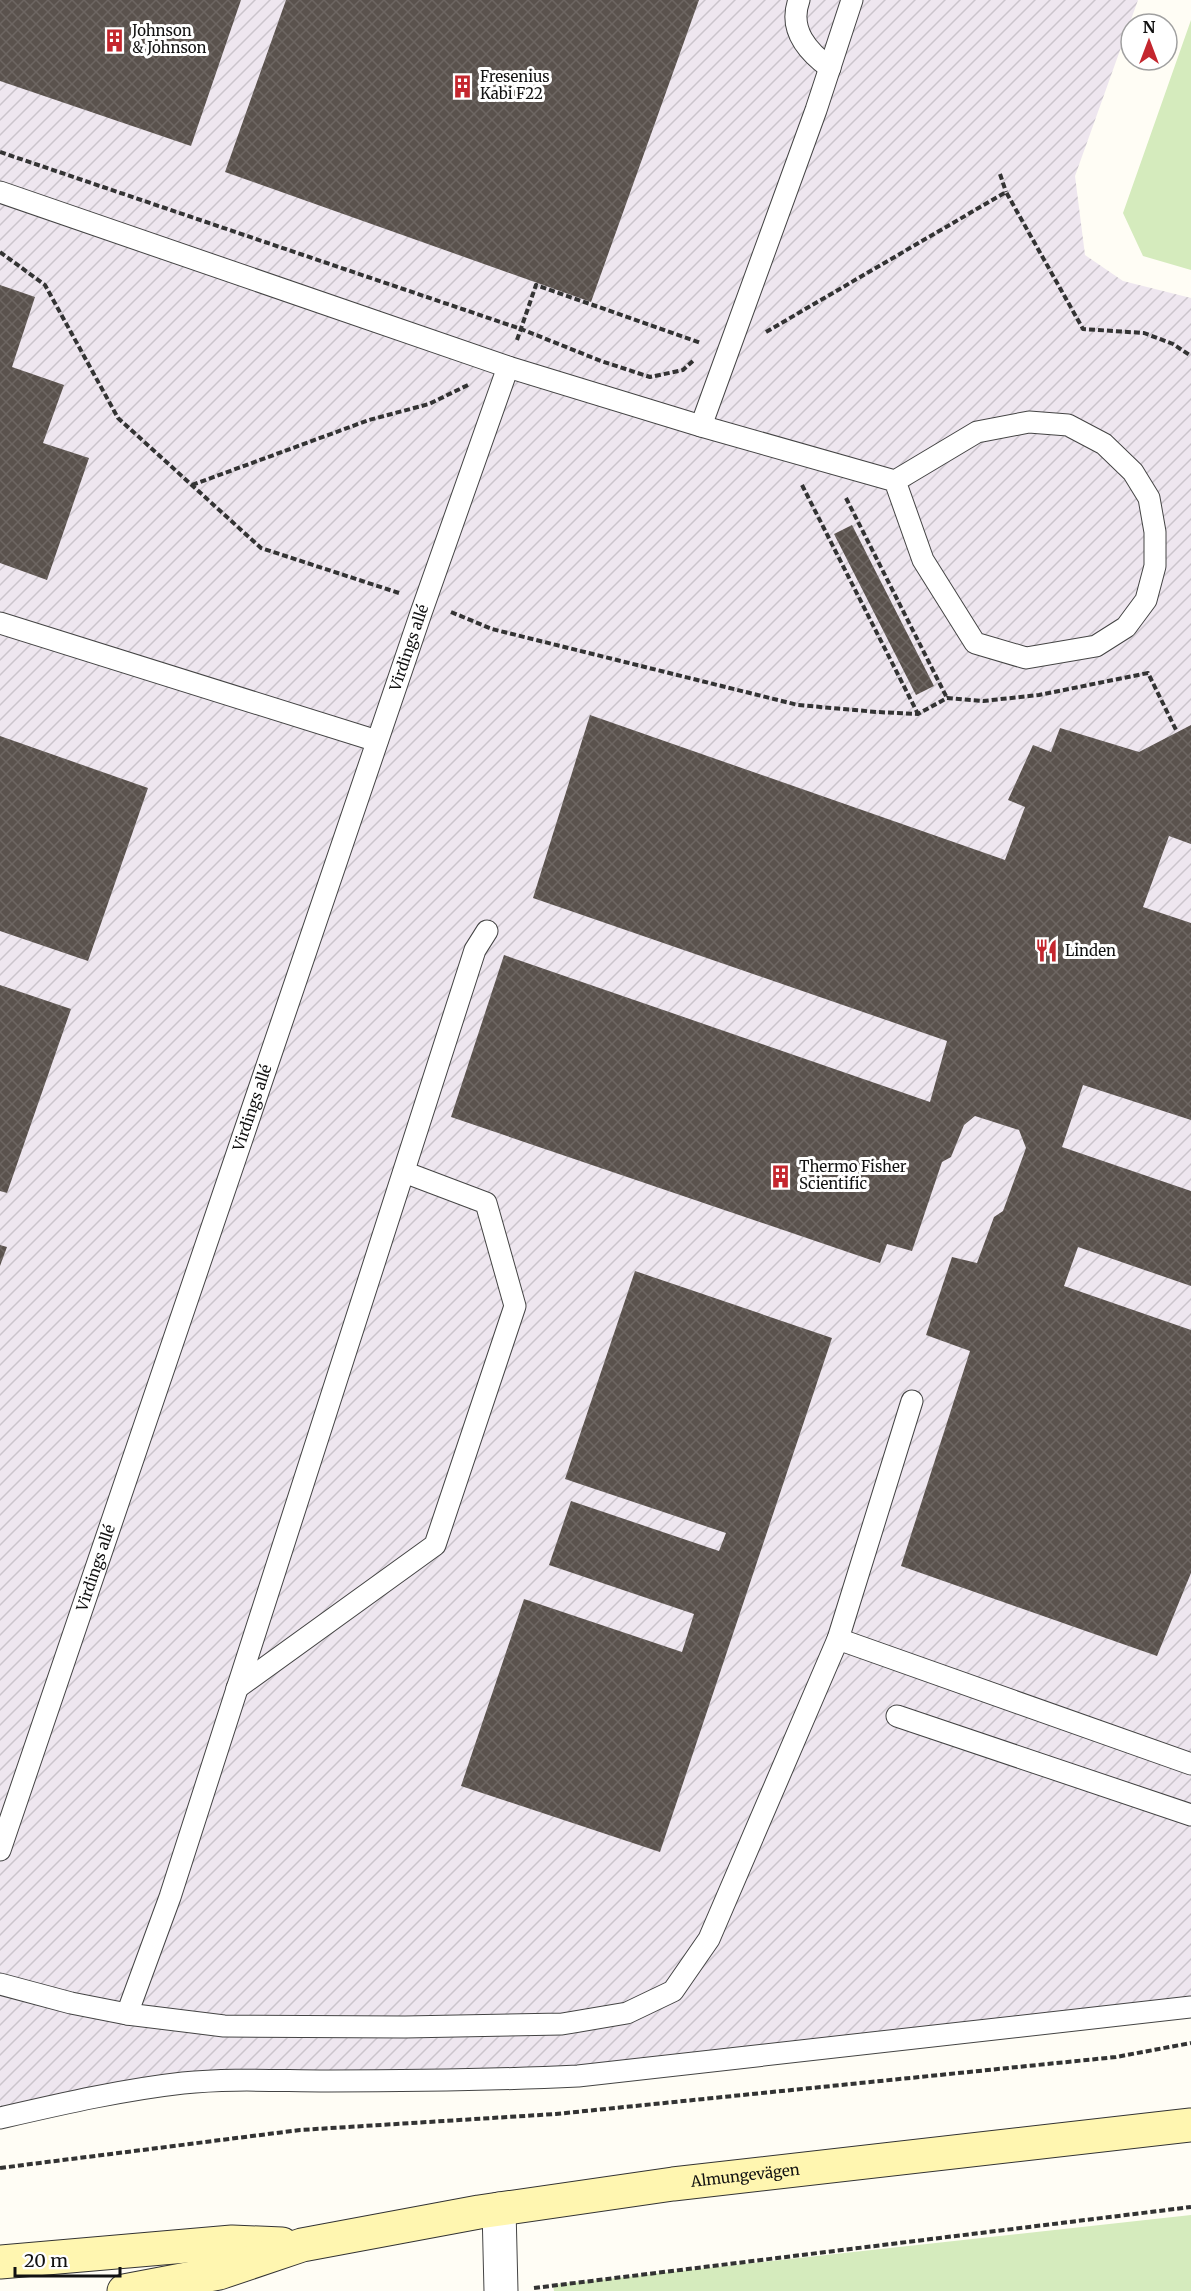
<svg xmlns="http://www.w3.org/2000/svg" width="1191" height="2291" viewBox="0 0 1191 2291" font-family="Merriweather,serif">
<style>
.industrial{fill:url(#industrial-furrows)}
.grass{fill:#d5ebbd}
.building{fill:url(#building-cross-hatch)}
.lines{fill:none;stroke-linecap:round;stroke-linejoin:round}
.service-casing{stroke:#444;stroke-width:23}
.minor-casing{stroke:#444;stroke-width:35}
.secondary-casing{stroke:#333;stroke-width:35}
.path{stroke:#333;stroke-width:4;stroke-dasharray:6 3;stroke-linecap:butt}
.service{stroke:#fff;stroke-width:21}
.minor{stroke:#fff;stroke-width:33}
.secondary{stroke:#fff6b0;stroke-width:33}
.labels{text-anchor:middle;stroke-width:6;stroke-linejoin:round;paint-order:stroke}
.poi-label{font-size:15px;fill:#111;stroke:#fff;text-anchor:start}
.street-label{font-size:15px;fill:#111;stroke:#fff}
</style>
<defs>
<pattern id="industrial-furrows" width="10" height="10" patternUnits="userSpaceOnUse" patternTransform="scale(1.5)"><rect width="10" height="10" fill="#eee6ef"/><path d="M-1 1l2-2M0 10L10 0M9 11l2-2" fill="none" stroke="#cbc4cc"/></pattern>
<pattern id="building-cross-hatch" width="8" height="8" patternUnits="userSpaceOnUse" patternTransform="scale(1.5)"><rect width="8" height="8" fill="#5a524d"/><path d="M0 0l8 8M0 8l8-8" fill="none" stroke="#6d6662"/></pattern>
</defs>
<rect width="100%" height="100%" fill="#fffdf5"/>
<path class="industrial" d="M0 0H1138L1075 176 1085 255 1123 281 1191 298V2007L652 2069 261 2079 0 2118Z"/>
<path class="grass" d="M1191 20V270L1143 256 1123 213Z
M1191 2215V2291H554L553 2285Z"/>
<path class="building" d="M0 0H241L191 146 0 81Z
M286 0H699L591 302 225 172Z
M0 285 35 297 12 367 64 385 43 443 89 458 47 580 0 563Z
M852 525 934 686 916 695 834 534Z
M590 715 1005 860 1025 807 1008 800 1033 745 1051 752 1060 728 1139 752 1191 725V844L1169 836 1143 907 1191 923V1120L1083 1085 1062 1147 1191 1191V1286L1078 1247 1064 1286 1191 1330V1573L1157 1656 901 1566 970 1351 926 1335 952 1257 977 1263 994 1217 1003 1211 1026 1148 1019 1130 975 1116 964 1125 951 1157 942 1162 912 1251 887 1244 880 1263 451 1117 504 955 930 1102 947 1041 533 898Z
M0 736 148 788 88 961 0 931Z
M0 985 71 1009 7 1193 0 1191Z
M0 1245 7 1247 0 1266Z
M635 1271 832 1338 660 1852 461 1786 524 1599 682 1652 694 1614 549 1565 571 1501 719 1551 726 1533 565 1479Z"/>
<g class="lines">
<defs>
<g id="service">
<path d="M799 0C788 30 808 52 830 68"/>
<path d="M0 192 508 367 701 426 895 481 977 432 1029 422 1068 425 1104 444 1133 472 1149 498 1155 532V566L1146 600 1126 627 1096 646 1026 658 975 643 923 560 895 481"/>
<path d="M701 426 816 110 852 0"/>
<path d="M0 623 377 741"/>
<path d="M838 1639 912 1401"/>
<path d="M237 1688 435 1545 515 1306 486 1203 404 1172"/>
<path d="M897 1716 1191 1815"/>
<path id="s1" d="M0 1850 421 613 508 367"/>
<path d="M0 1984 71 2003 127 2014 224 2026 405 2027 562 2024 627 2013 673 1991 709 1939 838 1639 1191 1764"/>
<path d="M127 2014 170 1897 475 950 487 931"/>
<path d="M0 2118C61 2104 121 2090 183 2083 231 2078 280 2081 328 2081 411 2081 495 2080 578 2076L1191 2007"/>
</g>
<path id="minor" d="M499 2209 501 2291"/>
<g id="secondary">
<path d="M0 2262 232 2242 282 2244"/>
<path id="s2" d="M124 2291 219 2273 302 2245 479 2212 673 2184 1191 2125"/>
</g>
</defs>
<use href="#service" class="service-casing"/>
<use href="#minor" class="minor-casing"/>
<use href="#secondary" class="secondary-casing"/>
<path class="path" d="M0 152 521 329 601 361 650 377 683 370 694 360
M1000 174 1006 192
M0 252 45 285 118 418 261 548 399 593
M766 332 1006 192 1083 329 1144 333 1173 344 1191 356
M517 340 536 285 701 343
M192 485 369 420 429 404 470 384
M802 485 918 714
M846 498 947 698
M451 612 492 629 798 705 877 712 918 714 947 698 983 701 1039 695 1148 673 1177 732
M0 2168 300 2130 556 2114 1116 2057 1191 2043
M534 2288 1191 2207"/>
<use href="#service" class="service"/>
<use href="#minor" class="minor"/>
<use href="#secondary" class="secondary"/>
</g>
<defs>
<symbol id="building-bare" viewBox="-9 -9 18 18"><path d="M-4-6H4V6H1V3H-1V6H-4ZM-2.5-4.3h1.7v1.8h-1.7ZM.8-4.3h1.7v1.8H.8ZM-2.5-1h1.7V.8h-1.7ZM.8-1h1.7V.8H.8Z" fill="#c4262e" stroke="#fff" stroke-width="2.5" paint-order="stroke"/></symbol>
<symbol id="restaurant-bare" viewBox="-9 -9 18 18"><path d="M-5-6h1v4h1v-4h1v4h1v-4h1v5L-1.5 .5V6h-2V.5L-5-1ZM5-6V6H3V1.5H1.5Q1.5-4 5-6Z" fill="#c4262e" stroke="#fff" stroke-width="2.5" paint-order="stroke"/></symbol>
</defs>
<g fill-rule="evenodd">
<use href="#building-bare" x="98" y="24" width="33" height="33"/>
<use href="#building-bare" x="446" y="70" width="33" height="33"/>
<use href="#restaurant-bare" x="1030" y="934" width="33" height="33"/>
<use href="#building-bare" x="764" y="1160" width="33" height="33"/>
</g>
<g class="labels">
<g class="poi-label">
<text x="132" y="36">Johnson<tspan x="132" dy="17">&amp; Johnson</tspan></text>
<text x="480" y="82">Fresenius<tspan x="480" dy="17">Kabi F22</tspan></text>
<text x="1065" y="956">Linden</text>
<text x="799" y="1172">Thermo Fisher<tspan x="799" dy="17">Scientific</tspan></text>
</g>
<g class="street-label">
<text dy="5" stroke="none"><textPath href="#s1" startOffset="1270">Virdings allé</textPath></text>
<text dy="5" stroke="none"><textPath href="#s1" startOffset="784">Virdings allé</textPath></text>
<text dy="5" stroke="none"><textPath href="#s1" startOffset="298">Virdings allé</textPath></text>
<text dy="5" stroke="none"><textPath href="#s2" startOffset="633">Almungevägen</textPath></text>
</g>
</g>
<g transform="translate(1149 42)"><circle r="28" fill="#ffffff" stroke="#a0a0a0" stroke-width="1.5"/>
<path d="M0-4.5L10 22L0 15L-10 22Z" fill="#c4262e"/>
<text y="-9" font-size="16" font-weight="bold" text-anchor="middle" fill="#111111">N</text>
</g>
<path d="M15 2267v9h105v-9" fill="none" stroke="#111111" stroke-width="3"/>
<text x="24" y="2267" font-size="18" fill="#111111" stroke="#ffffff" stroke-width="4.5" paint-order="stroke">20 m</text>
</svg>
